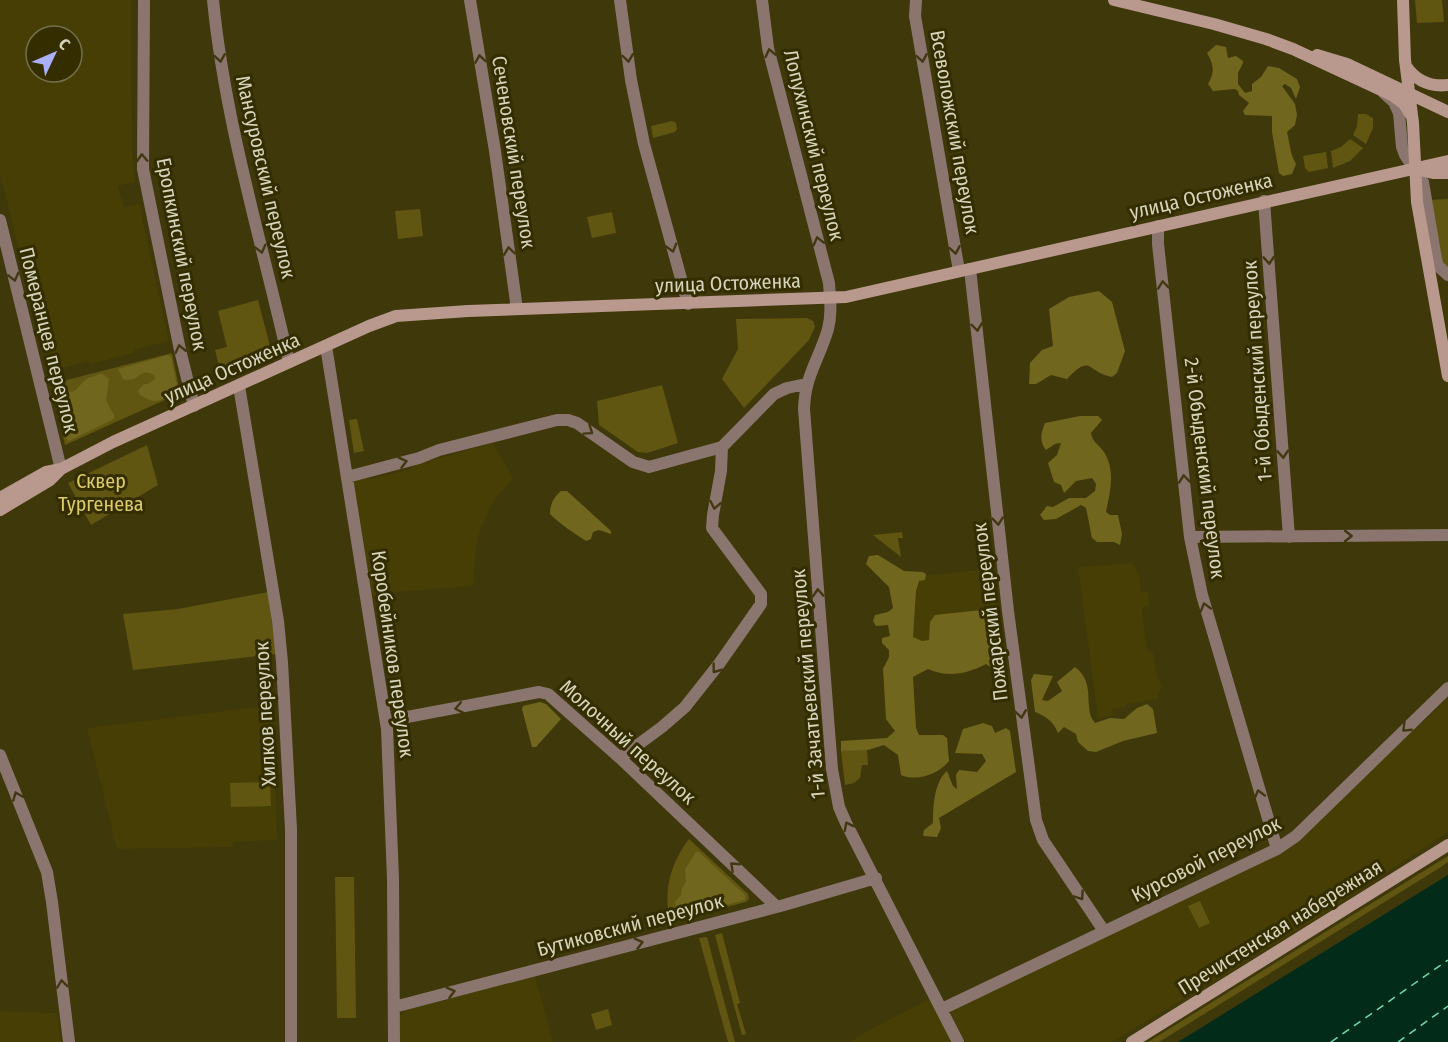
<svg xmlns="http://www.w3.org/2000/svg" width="1448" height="1042" viewBox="0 0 1448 1042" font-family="'Fira Sans Condensed',sans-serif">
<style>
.built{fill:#463e05;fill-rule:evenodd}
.green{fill:#605612}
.forest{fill:#71661e}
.water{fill:#022b1a}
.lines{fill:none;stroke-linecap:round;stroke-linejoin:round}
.ferry{stroke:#73daa8;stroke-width:1.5;stroke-dasharray:8 6;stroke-linecap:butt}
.street{stroke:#8b766f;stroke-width:12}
.secondary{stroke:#b9998e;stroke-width:12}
.oneway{stroke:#413811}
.labels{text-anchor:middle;stroke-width:6;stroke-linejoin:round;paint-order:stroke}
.street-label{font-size:20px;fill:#d7d4bd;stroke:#342d00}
.park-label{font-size:20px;fill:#dccd6a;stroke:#342d00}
</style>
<rect width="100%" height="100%" fill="#3e380b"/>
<path class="built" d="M0 0H131L132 149 135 182 118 186 124 207 139 204 169 341 134 350V353L90 364 89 361 49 371 0 173ZM36 36H72V72H36Z
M493 443 513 478 493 502 480 530 476 547 473 586 397 592 372 596 352 485 354 481 367 476 371 479 411 469 414 465Z
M1132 563 1139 575 1141 592H1148L1149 606 1142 607 1145 637 1148 652H1153L1157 678 1160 681 1162 687 1158 694V699L1126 704V707L1112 709 1113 716 1098 718 1078 567Z
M992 569 1003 659 905 668 896 578Z
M1448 698V832L1323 914 1112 1042H965L951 1013 952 1010 1292 845Z
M265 706 273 711 277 840 233 842V847L117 849 87 728Z
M535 976 553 1042H400V1016L405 1010Z
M930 999 951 1042H849L871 1029Z
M0 1011 57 1013 61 1042H0Z"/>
<path class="green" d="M1415 0H1442L1444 22 1417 23Z
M1358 114H1366L1373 118V128L1366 144 1353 135 1357 126Z
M672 121 676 123 677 129 675 132 653 138 651 126Z
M1350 139 1363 148 1350 161 1333 168 1331 151 1341 147Z
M1326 152 1328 168 1309 172 1305 168 1303 156Z
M1448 199V270L1441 264 1429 200Z
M420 209 423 236 398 239 395 211Z
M612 212 616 233 592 238 587 217Z
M258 300 271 350 220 370 215 350 227 347 218 311Z
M807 318 813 321 815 327 809 340 744 408 722 379 738 349 736 319Z
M172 353 180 393 65 445 51 384Z
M662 385 678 443 647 453 638 452 599 425 597 401Z
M357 419 364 451 354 453 349 420Z
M147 445 158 485 91 525 68 483Z
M1207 449 1208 469 1195 470 1194 450Z
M902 532 903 538H898L901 557 873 535Z
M268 592 276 654 133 670 123 614 178 609Z
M867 749 868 765H862L860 778 854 783 845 785 841 751Z
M270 782 271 806 231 807 230 783Z
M689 839 748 894 749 899 746 902 670 922C663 891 670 864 689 839Z
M1448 856V862L1441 867 1159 1042H1148Z
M335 877H354L356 1018H337Z
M1200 901 1210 923 1199 928 1188 906Z
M722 933 740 1003 737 1004 746 1034 742 1035 715 935Z
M707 937 735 1042H728L699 938Z
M608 1009 612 1025 596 1030 591 1014Z"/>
<path class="forest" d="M1216 45 1226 47 1228 58 1236 56 1243 61V63L1238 73V84L1245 93 1252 91V84L1261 77 1268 66 1279 68 1297 79 1300 87 1296 99 1291 88 1285 84 1282 86 1295 104 1297 115 1295 125 1287 132C1290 144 1290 154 1296 164L1292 174 1283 176 1279 173 1272 132V116L1245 115 1243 111 1249 103 1239 95 1238 91 1235 89 1213 91 1208 84C1215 72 1214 65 1207 53Z
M1099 291 1112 302 1125 351 1117 373 1112 377C1086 372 1092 353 1067 379L1051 375 1036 384H1029L1030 363 1042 350 1053 346 1049 309 1069 297Z
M168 355 171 357 178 390C174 395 161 401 154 401 150 401 144 397 140 395L138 391 144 384H148L155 379 154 375 146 372C137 375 133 383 123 379L118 369Z
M99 374H103L109 379 106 400 114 415V419L69 441 66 439 55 394 63 390C75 395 76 389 84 381 88 377 94 377 99 374Z
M1080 416H1098L1102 420 1091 433C1092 442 1099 445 1104 452 1116 471 1110 492 1106 512L1110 515H1118L1122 534 1120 545 1114 542H1097L1092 538 1086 508 1081 505 1056 519 1044 520 1040 515 1047 506 1053 507 1069 498H1086L1095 491 1096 484 1092 478 1076 481 1064 493 1061 485 1054 482 1048 463 1057 455 1061 443 1055 444 1046 450C1039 442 1041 432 1045 423Z
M561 491H567L611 531V534L599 530 593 532 591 539 586 541C574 533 561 525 550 514 550 504 554 497 561 491Z
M878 555 904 571 922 572 926 574 925 580 919 581 916 591 913 637 922 641 929 640 930 622 935 615 991 609 996 616 1002 668 995 670 986 664C967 674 948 678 928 669L913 677 916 728 919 735H943L947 738 949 761C939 774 917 782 901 775L898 755 884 745 868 750 841 751V741L887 738 895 731 886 719 883 669 889 657V650L882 643V638L890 636 888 625 876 626 873 621 875 615 888 612 893 608 889 587 866 564 869 556Z
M1075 667C1097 683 1082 708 1095 723L1110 718 1124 719 1137 708 1147 704 1153 709 1157 733 1123 741 1096 752 1088 751 1078 742 1076 734 1064 727 1058 733C1053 721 1047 717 1035 712L1031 680 1034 674 1053 676 1042 700 1048 701 1062 691 1057 682Z
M540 702 546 704 561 719 536 747H532L522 709 523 706Z
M983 723 992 726 995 733 1006 728 1010 731 1016 772 939 818 941 828 937 837 923 836 924 830 933 823C933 807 934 782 947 771L953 786 957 789 956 775 959 770 977 772 986 761 982 754 955 753 963 729Z
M696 852H699L745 895V900L683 916C678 912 675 909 675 902L681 895 682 888 686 882 685 869Z"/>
<path class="water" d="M1448 875V1042H1178Z"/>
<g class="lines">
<path class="ferry" d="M1331 1042 1448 960
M1398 1042 1448 1006"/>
<path class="street" d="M144 0 143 169 180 350 194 406
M213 0C225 123 262 242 289 362
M470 0 495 151 517 309
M620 0 631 80 644 144 688 304
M762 0 768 48 829 283C830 299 832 314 828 329 819 360 805 375 804 409L832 769 839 807 846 823 958 1042
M916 0 915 16 959 271
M1384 93 1394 102 1399 113 1402 147 1405 155 1423 182 1436 259 1438 266 1448 275
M1264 201 1289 537
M0 220 61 469
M1158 226V244L1190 537 1202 595 1277 849
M970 269 1008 611 1036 820 1043 840 1104 931
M326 346 387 729 393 878 394 1042
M239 386 278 621 282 662 291 829V1042
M347 477 419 458 439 450 557 420H568L577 423 633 462 649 467 722 447
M1190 537 1448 535
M386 721 539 692 548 694 620 758 776 906
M0 755 47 872 52 902 69 1042
M620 758 662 727 685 707 719 664 761 604V594L712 528 713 515 721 471 722 447 774 394 787 388 806 384
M394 1007 784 905 876 878
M942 1009 1277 849 1296 836 1448 688"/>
<path class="secondary" d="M1114 0 1214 24 1266 39 1293 49 1392 95 1404 104 1411 115
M1403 0 1405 60 1413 123 1417 202 1448 376
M1317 55 1347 64 1448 112
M1406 66C1416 81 1430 87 1448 85
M1416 169 1433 173H1448
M0 498 46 472 61 469 113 442 369 326 396 316 468 311 846 297 1448 161
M0 510 50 480 61 469
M1132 1042 1448 845"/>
</g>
<defs><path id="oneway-chevron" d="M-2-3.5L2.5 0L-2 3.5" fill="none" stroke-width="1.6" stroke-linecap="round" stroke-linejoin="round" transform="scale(1.5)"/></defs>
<g class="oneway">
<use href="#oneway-chevron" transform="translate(770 53) rotate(-103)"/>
<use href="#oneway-chevron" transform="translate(220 58) rotate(81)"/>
<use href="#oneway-chevron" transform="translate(628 58) rotate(82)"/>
<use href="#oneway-chevron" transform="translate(922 58) rotate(80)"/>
<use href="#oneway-chevron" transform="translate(480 59) rotate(-99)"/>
<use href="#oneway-chevron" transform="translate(142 158) rotate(-93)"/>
<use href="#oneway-chevron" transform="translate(818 241) rotate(-104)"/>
<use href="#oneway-chevron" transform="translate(672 248) rotate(74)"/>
<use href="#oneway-chevron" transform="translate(261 249) rotate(76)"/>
<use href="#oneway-chevron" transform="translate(955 250) rotate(80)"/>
<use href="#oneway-chevron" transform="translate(509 251) rotate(-98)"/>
<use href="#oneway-chevron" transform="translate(1269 260) rotate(86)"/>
<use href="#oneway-chevron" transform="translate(14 277) rotate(76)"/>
<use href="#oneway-chevron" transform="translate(1163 285) rotate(-96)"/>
<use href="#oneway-chevron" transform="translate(977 327) rotate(83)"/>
<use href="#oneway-chevron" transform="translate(180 349) rotate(-103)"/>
<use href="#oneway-chevron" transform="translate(589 431) rotate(35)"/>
<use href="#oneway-chevron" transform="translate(1283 454) rotate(86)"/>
<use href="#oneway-chevron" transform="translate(403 462) rotate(-15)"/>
<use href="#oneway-chevron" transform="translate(1184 479) rotate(-96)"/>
<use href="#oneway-chevron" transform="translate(715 505) rotate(101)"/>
<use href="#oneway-chevron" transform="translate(998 521) rotate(84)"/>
<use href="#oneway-chevron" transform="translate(1348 536)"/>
<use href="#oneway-chevron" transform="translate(818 593) rotate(-94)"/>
<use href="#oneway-chevron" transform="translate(1205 607) rotate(-106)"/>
<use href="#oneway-chevron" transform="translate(716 669) rotate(127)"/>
<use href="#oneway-chevron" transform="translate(459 708) rotate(169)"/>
<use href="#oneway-chevron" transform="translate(1021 714) rotate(82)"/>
<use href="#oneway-chevron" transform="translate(1406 728) rotate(136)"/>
<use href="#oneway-chevron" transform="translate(1259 794) rotate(-106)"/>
<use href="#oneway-chevron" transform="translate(17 796) rotate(-112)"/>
<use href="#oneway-chevron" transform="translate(848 826) rotate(-117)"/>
<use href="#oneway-chevron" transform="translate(734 866) rotate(-137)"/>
<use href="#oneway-chevron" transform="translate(1080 896) rotate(56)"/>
<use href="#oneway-chevron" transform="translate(639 943) rotate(-15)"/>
<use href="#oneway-chevron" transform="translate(62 984) rotate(-97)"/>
<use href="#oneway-chevron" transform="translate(451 992) rotate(-14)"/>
</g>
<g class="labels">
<g class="street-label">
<text transform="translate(955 132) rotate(80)" y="7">Всеволожский переулок</text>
<text transform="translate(814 145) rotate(76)" y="7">Лопухинский переулок</text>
<text transform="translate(514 152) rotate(81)" y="7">Сеченовский переулок</text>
<text transform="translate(266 177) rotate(77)" y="7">Мансуровский переулок</text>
<text transform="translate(1201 196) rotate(-13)" y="7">улица Остоженка</text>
<text transform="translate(182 254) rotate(79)" y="7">Еропкинский переулок</text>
<text transform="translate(728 283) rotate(-2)" y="7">улица Остоженка</text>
<text transform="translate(49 340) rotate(76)" y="7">Померанцев переулок</text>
<text transform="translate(232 368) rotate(-24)" y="7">улица Остоженка</text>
<text transform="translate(1257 371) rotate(-94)" y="7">1-й Обыденский переулок</text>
<text transform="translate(1205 468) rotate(83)" y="7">2-й Обыденский переулок</text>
<text transform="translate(990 612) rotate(-97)" y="7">Пожарский переулок</text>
<text transform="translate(393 654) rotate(82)" y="7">Коробейников переулок</text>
<text transform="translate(808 684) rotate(-95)" y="7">1-й Зачатьевский переулок</text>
<text transform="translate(265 714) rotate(-93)" y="7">Хилков переулок</text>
<text transform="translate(628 742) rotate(42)" y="7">Молочный переулок</text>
<text transform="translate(1206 859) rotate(-27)" y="7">Курсовой переулок</text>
<text transform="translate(630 925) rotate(-15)" y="7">Бутиковский переулок</text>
<text transform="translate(1280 927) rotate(-32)" y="7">Пречистенская набережная</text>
</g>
<g class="park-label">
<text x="101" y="488">Сквер<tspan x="101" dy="23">Тургенева</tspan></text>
</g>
</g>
<g transform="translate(54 54) rotate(46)"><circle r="28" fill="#342d00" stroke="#75704c" stroke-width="1.5"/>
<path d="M0-4.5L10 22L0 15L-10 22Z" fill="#aaaffb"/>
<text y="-9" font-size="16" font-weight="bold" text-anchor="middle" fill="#d7d4bd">С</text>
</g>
</svg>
